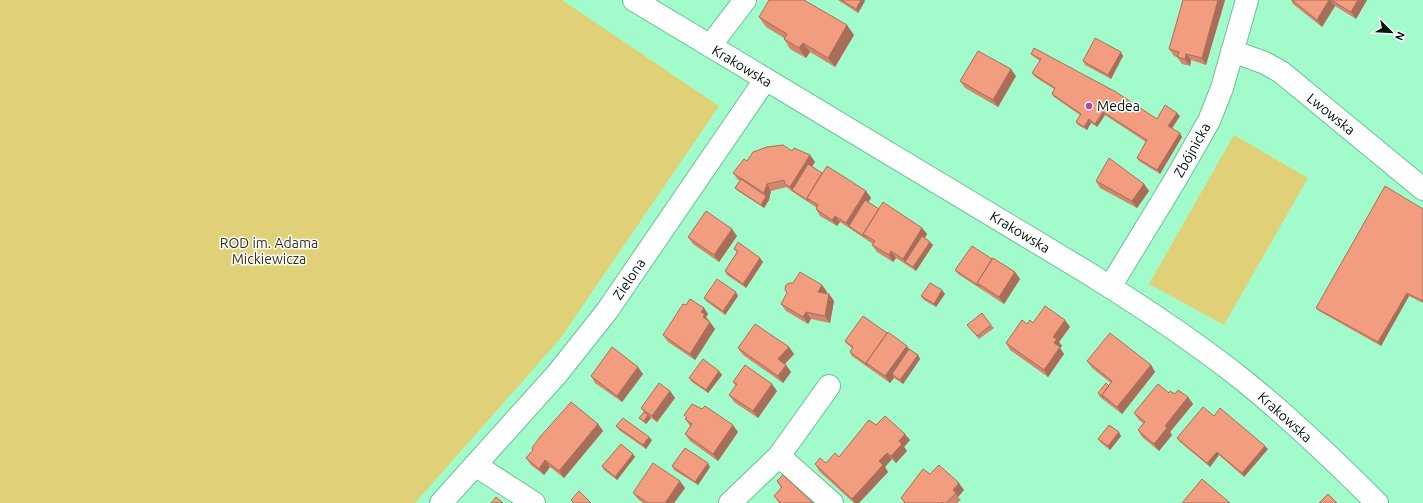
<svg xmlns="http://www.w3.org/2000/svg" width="1423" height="503" viewBox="0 0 1423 503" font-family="Ubuntu,sans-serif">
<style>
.green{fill:#e0d178}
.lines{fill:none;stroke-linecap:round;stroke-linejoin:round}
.street-casing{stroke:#69c294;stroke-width:24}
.street{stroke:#fff;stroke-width:22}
.wall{fill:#d0876e}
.shaded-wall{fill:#a96e5a}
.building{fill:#f29d80;stroke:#a96e5a}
.poi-dot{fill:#b9439a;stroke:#fff;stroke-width:1.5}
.labels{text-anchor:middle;stroke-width:3;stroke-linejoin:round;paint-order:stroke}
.street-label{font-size:14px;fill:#001206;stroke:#fff}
.poi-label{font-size:14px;fill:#001206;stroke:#fff;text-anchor:start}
.park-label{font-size:14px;fill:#34301a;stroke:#fff}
</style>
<rect width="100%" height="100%" fill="#a1fbca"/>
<path class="green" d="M0 0H562L719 106 560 339 415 503H0Z
M1234 135 1308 178 1224 325 1149 284Z"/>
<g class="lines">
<defs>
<path id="street" d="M634 0 1088 273C1141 306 1194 341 1243 380 1290 418 1334 460 1377 503
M710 46 745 0
M1232 51 1265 63 1281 72 1423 189
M1110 287 1174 182 1209 121 1222 88 1247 0
M779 456 832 503
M475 465 534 503
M441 503 557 374 607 311 765 80
M730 503 779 456 829 386"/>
</defs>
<use href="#street" class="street-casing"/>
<use href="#street" class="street"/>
</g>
<path class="wall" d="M838 0H864L865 1 858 13Z
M1183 0H1225L1206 65 1191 60 1190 66 1182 64 1177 57 1174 56 1169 49Z
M1291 0H1367L1356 19 1335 6 1322 27 1293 4Z
M759 17 854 35 835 67 810 52 806 58 790 49 784 39V38L766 27Z
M1031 54 1157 119 1180 116 1172 128 1182 137 1160 174 1139 161 1137 158 1146 142 1105 115 1097 127 1091 123 1087 130 1078 125 1076 122 1080 115 1054 97 1052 94 1054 89 1035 77 1032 73 1040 61 1034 57Z
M1123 56 1111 79 1085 65 1083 61Z
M1016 76 998 107 965 88 960 81Z
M792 151 810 155 815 162 812 166 822 173 866 191 871 198 868 202 879 209 922 228 927 234 925 238 933 245 916 271 896 258 893 262 877 252 872 245 873 244 840 222 837 226 820 216 816 209 817 208 790 190 787 187 771 191 769 200 764 208 738 191 735 188 740 181 738 180 733 173 747 161Z
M1096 181 1144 184 1149 191 1137 208 1100 188Z
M1423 209V303L1409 296 1381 346 1319 311 1316 308Z
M737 236 719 262 693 244 688 237Z
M734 249 763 262 746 288 727 275 725 271 737 252Z
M992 259 1015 272 1020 279 1004 304 958 274 955 270Z
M793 283 822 285 827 292 826 294H829L834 301 830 323 811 319 808 324 786 311 781 304Z
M945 294 936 307 924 300 921 296Z
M738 296 725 315 706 301 704 298Z
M686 305 704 308 708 314 706 317 715 329 695 360 668 342 663 335Z
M1033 323 1070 327 1059 342 1062 346 1060 348 1064 354 1048 377 1010 350 1006 343 1027 324Z
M967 325H991L994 328 979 339Z
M845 341 909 349 918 355 920 359 903 384 894 378 890 383 852 356 850 352 852 348 847 344Z
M789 347 794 354 785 364 791 372 783 383 743 355 738 348Z
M1087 361 1151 365 1155 372 1122 414 1100 397 1098 393 1109 386 1111 383 1092 368Z
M719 371 722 375 708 393 692 382 689 378Z
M643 374 622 402 595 383 591 376Z
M733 382 777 391 758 418 734 402 729 395 736 386Z
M670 391 675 398 657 422 651 418 646 424 642 421 639 418 644 412 641 408Z
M1169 393 1188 397 1193 404 1170 432 1172 435 1159 451 1142 437 1138 430 1143 423 1139 420 1134 413Z
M702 409 738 432 718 461 690 441 685 434 690 426 685 419Z
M1214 416 1268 449 1244 477 1219 455 1210 467 1180 442 1177 438Z
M598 424 603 431 564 478 550 467 544 475 531 465 526 458 533 450 532 448Z
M876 425 910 440 904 447 907 451 896 463 892 459 885 467 888 472 859 503H854L819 471 815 464 826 463 839 457Z
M616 426 652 440 646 449 619 430Z
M1121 436 1110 450 1101 443 1098 439Z
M633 454 635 457 617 480 604 470 602 466Z
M672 466 710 467 698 485 674 470Z
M930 474 964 490 958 497 961 500 957 503H904L901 498Z
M777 481 813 503H779L774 496 781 488Z
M685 488 674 503H643L638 499 633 493Z"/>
<path class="shaded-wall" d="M861 0H864L865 1 858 13 856 9Z
M1218 0H1225L1206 65 1202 58Z
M1329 0H1330L1335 6 1322 27 1317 20Z
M1358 0H1367L1356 19 1351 12Z
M847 25 854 35 835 67 828 58Z
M803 43 810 52 806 58 799 48Z
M1121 52 1123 56 1111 79 1108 75Z
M1186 54 1191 60 1190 66 1185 59Z
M1011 69 1016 76 998 107 993 100Z
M1103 112 1105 115 1097 127 1095 124Z
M1177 113 1180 116 1171 130 1168 126Z
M1089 119 1091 123 1087 130 1084 127Z
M1180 133 1182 137 1160 174 1157 170Z
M810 155 815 162 796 192 792 190 790 187Z
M767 184 771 191 769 200 764 208 761 205 766 196 764 193Z
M1144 184 1149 191 1137 208 1132 201Z
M866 191 871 198 852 228 849 226 846 223Z
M835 216 840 222 837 226 832 220Z
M922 228 927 234 908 264 905 262 903 259Z
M732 229 737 236 719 262 714 255Z
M930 242 933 245 916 271 913 267Z
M891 251 896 258 893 262 889 255Z
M760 258 763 262 746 288 743 284Z
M1015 272 1020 279 1004 304 999 297Z
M822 285 827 292 823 299 818 292Z
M942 290 945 294 936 307 934 304Z
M736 292 738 296 725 315 723 311Z
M1407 293 1409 296 1381 346 1378 342Z
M829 294 834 301 830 323 825 316Z
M704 308 708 314 706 317 709 321 703 317 701 312Z
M806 312 811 319 808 324 803 317Z
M1065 320 1070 327 1059 342 1062 346 1060 348 1064 354 1048 377 1044 370 1054 343 1053 337Z
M710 322 715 329 695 360 690 354Z
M907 346 912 353 892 374 894 378 890 383 885 376Z
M789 347 794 354 783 366 778 359Z
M918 355 920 359 903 384 900 380Z
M786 365 791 372 783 383 778 376Z
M1151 365 1155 372 1122 414 1117 407Z
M638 367 643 374 622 402 617 396Z
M719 371 722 375 708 393 706 390Z
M772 384 777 391 758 418 753 411Z
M670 391 675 398 657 422 652 416Z
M1188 397 1193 404 1170 432 1172 435 1159 451 1154 444 1165 426Z
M648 415 651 418 646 424 644 421Z
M598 424 603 431 564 478 559 471Z
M733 425 738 432 718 461 713 454Z
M1119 432 1121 436 1110 450 1108 446Z
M905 434 910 440 904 447 907 451 896 463 891 456 899 441Z
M649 437 652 440 646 449 643 445Z
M1265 446 1268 449 1244 477 1242 473Z
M1217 452 1219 455 1210 467 1207 463Z
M887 453 892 459 885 467 888 472 859 503H855L852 499 879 461Z
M633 454 635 457 617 480 615 477Z
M545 460 550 467 544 475 539 469Z
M708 463 710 467 698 485 695 482Z
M680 481 685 488 674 503H665Z
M959 483 964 490 958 497 956 493 953 490Z"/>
<path class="building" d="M769 0H804L847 25 828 58 803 43 799 48 784 39 787 34 759 17Z
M841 0H861L856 9Z
M1183 0H1218L1202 58 1186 54 1185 59 1177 57 1179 52 1169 49Z
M1292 0H1329L1317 20Z
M1331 0H1358L1351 12Z
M1095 38 1121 52 1108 75 1083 61Z
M1034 48 1116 92 1157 119 1165 105 1177 113 1168 126 1180 133 1157 170 1137 158 1147 140 1103 112 1095 124 1089 119 1084 127 1076 122 1081 114 1052 94 1055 88 1032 73 1041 59 1031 54Z
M978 51 1011 69 993 100 960 81Z
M783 145 792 151 794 148 810 155 790 187 785 184 784 180 767 184 764 193 733 173 744 159 747 161 753 152 767 147Z
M1109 158 1144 184 1132 201 1096 181Z
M808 164 822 173 807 198 809 201 792 190Z
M827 166 866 191 846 223 835 216 832 220 816 209 818 205 807 198Z
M741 179 766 196 761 205 735 188Z
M1385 186 1423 209V301L1407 293 1378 342 1316 308Z
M865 200 879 209 863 234 865 237 849 226Z
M883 202 922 228 903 259 891 251 889 255 872 245 875 241 863 234Z
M706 211 732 229 714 255 688 237Z
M922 236 930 242 913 267 905 262Z
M738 242 760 258 743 284 725 271 738 251 734 249Z
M972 246 992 259 977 283 979 286 955 270Z
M993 258 1015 272 999 297 977 283Z
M800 272 822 285 818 292 829 294 825 316 806 312 803 317 781 304 787 293 785 289 786 285 789 283H793Z
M717 279 736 292 723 311 704 298Z
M930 283 942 290 934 304 921 296Z
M690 299 704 308 701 312 705 314 703 317 710 322 690 354 663 335 683 304 686 305Z
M1045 306 1065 320 1053 337 1057 339 1054 343 1060 347 1044 370 1006 343 1022 320 1027 324 1030 320 1033 323Z
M982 313 991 325 977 336 967 325Z
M863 316 887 333 866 363 869 366 850 352 853 347 845 341Z
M755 324 789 347 778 359 786 365 778 376 738 348Z
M888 332 907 346 885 376 866 363Z
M1110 333 1151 365 1117 407 1102 395 1112 381 1087 361Z
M612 347 638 367 617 396 591 376Z
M909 349 918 355 900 380 892 374Z
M703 359 719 371 706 390 689 378Z
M745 365 772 384 753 411 729 395 737 384 733 382Z
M659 383 670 391 652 416 641 408Z
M1106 383 1109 386 1102 395 1104 398 1098 393Z
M1158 384 1169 393 1170 391 1175 394 1178 390 1188 397 1165 426 1167 428 1154 444 1138 430 1145 422 1134 413Z
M571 402 598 424 559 471 545 460 539 469 526 458 533 450 532 448 540 437Z
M692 404 702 409 705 406 733 425 713 454 685 434 692 424 685 419 687 418 684 415Z
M1203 407 1214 416 1220 408 1265 446 1242 473 1217 452 1207 463 1177 438Z
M644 412 648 415 644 421 639 418Z
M885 416 905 434 899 441 902 444 891 456 887 453 879 461 883 465 852 499 815 464 820 458 826 463 835 453 839 457 869 420 876 425Z
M623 418 649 437 643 445 616 426Z
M1109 425 1119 432 1108 446 1098 439Z
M621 444 633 454 615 477 602 466Z
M685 448 708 463 695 482 672 466Z
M653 463 680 481 665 503H648L633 493Z
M939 465 959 483 953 490 956 493 946 503H942V502L941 503H904L905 502 901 498 923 469 930 474Z
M783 475 813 503H781L774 496 782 487 777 481Z
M1202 479 1230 503H1182Z
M579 491 591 503H574L571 500Z
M1328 494 1337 503H1319Z
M496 497 503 503H491Z"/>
<circle class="poi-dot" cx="1089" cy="106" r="4"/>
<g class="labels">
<g class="street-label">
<text transform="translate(742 66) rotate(31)" y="5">Krakowska</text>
<text transform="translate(1331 114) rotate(39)" y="5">Lwowska</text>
<text transform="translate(1192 150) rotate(-61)" y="5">Zbójnicka</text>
<text transform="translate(1020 232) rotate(31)" y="5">Krakowska</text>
<text transform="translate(629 279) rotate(-56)" y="5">Zielona</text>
<text transform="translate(1285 417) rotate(42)" y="5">Krakowska</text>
</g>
<g class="poi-label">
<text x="1097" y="111">Medea</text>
</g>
<g class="park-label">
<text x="269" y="248">ROD im. Adama<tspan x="269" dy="16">Mickiewicza</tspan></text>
</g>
</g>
<g transform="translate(1391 32) rotate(114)" stroke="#ffffff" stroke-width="3" paint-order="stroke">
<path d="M0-3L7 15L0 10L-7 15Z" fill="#001206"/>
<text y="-6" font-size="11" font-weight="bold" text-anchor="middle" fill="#001206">N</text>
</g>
</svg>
